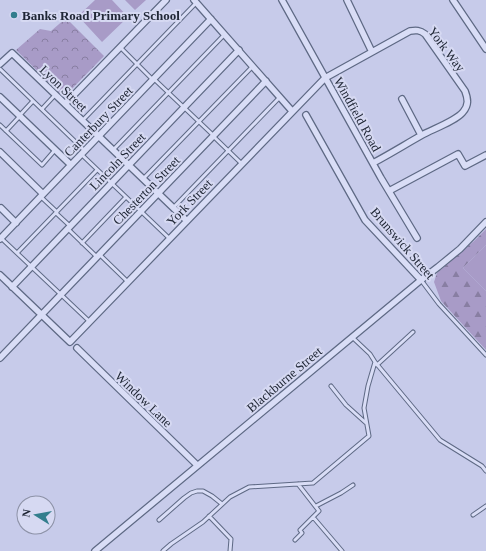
<svg xmlns="http://www.w3.org/2000/svg" width="486" height="551" viewBox="0 0 486 551" font-family="'Times New Roman',serif">
<style>
.forest{fill:url(#forest-firs)}
.park{fill:url(#park-crowns)}
.garden{fill:#a89bc7}
.lines{fill:none;stroke-linecap:round;stroke-linejoin:round}
.lane-casing{stroke:#5e6984;stroke-width:5}
.street-casing{stroke:#5e6984;stroke-width:8}
.lane{stroke:#d9ddf6;stroke-width:3}
.street{stroke:#d9ddf6;stroke-width:5.5}
.poi-dot{fill:#337e8d;stroke:#d6d9f2;stroke-width:1.5}
.labels{text-anchor:middle;stroke-width:4;stroke-linejoin:round;paint-order:stroke}
.poi-label{font-size:13px;font-weight:bold;fill:#202736;stroke:#d6d9f2;text-anchor:start}
.street-label{font-size:13px;fill:#202736;stroke:#d6d9f2}
</style>
<defs>
<pattern id="forest-firs" width="22" height="20" patternUnits="userSpaceOnUse"><rect width="22" height="20" fill="#a89bc7"/><path d="M5 1l3.5 6h-7zM16 11l3.5 6h-7z" fill="#887ea2"/></pattern>
<pattern id="park-crowns" width="20" height="18" patternUnits="userSpaceOnUse"><rect width="20" height="18" fill="#a89bc7"/><path d="M2 6a3 3 0 1 1 6 0M12 15a3 3 0 1 1 6 0" fill="none" stroke="#887ea2"/></pattern>
</defs>
<rect width="100%" height="100%" fill="#c7cbea"/>
<path class="forest" d="M486 229V245L463 268 486 291V350L441 301 434 282 437 273 474 241Z"/>
<path class="park" d="M66 18 104 56 64 97 16 50 40 29 51 31Z"/>
<path class="garden" d="M95 0H112L128 17 102 42 78 16Z
M125 0H146L135 10Z
M486 245V291L463 268Z"/>
<g class="lines">
<defs>
<path id="lane" d="M120 47 137 64
M137 64 153 80
M0 69 85 151
M154 79 214 136
M42 109 55 95
M20 115 33 101
M82 121 196 3
M0 125 42 165 55 150
M6 131 20 116
M213 136 242 164
M113 150 224 35
M81 154 170 239
M143 179 253 66
M41 197 57 212
M173 208 280 97
M56 213 70 226
M68 229 97 257
M1 238 90 322
M82 243 126 197
M17 253 97 170
M99 254 128 282
M421 280 439 304 486 355
M375 362 440 440 482 466 486 471
M377 365 413 332
M331 386 346 405 366 423
M316 506 341 493 353 485
M473 515 486 506
M209 516 231 539 230 551
M313 517 342 551
M159 520 184 498 191 493 197 491H203L212 496 222 504
M295 540 302 533 300 530 319 511 298 484
M163 551 171 544 203 522 230 497 249 487 313 483 369 436 364 408 368 386 375 362 370 354 352 337"/>
<path id="street" d="M194 0 292 111
M282 0 381 178 417 238
M347 0 372 52
M453 0 486 49
M0 64 12 53 187 221
M0 97 71 165
M402 99 421 135
M65 104 166 0
M306 115 365 220 421 280
M0 152 43 194
M389 191 458 154 465 166 486 155
M1 208 16 223
M0 239 211 19
M0 275 70 342 128 282 325 78 410 31C416 30 420 30 425 34L465 91C468 99 469 105 463 112 456 121 433 129 422 135 406 144 390 154 373 163
M12 287 239 50
M77 348 197 465
M0 358 266 81
M95 551 421 280 438 267 460 249 486 222"/>
</defs>
<use href="#lane" class="lane-casing"/>
<use href="#street" class="street-casing"/>
<use href="#lane" class="lane"/>
<use href="#street" class="street"/>
</g>
<circle class="poi-dot" cx="14" cy="15" r="4"/>
<g class="labels">
<g class="poi-label">
<text x="22" y="20">Banks Road Primary School</text>
</g>
<g class="street-label">
<text transform="translate(447 49) rotate(53)" y="5">York Way</text>
<text transform="translate(64 88) rotate(44)" y="5">Lyon Street</text>
<text transform="translate(358 114) rotate(61)" y="5">Windfield Road</text>
<text transform="translate(98 121) rotate(-46)" y="5">Canterbury Street</text>
<text transform="translate(117 161) rotate(-46)" y="5">Lincoln Street</text>
<text transform="translate(146 190) rotate(-46)" y="5">Chesterton Street</text>
<text transform="translate(189 202) rotate(-46)" y="5">York Street</text>
<text transform="translate(403 243) rotate(49)" y="5">Brunswick Street</text>
<text transform="translate(284 379) rotate(-40)" y="5">Blackburne Street</text>
<text transform="translate(144 399) rotate(44)" y="5">Window Lane</text>
</g>
</g>
<g transform="translate(36 515) rotate(281)"><circle r="19" fill="#d6d9f2" stroke="#8d92a7"/>
<path d="M0-3L7 15L0 10L-7 15Z" fill="#337e8d"/>
<text y="-6" font-size="11" font-weight="bold" text-anchor="middle" fill="#202736">N</text>
</g>
</svg>
